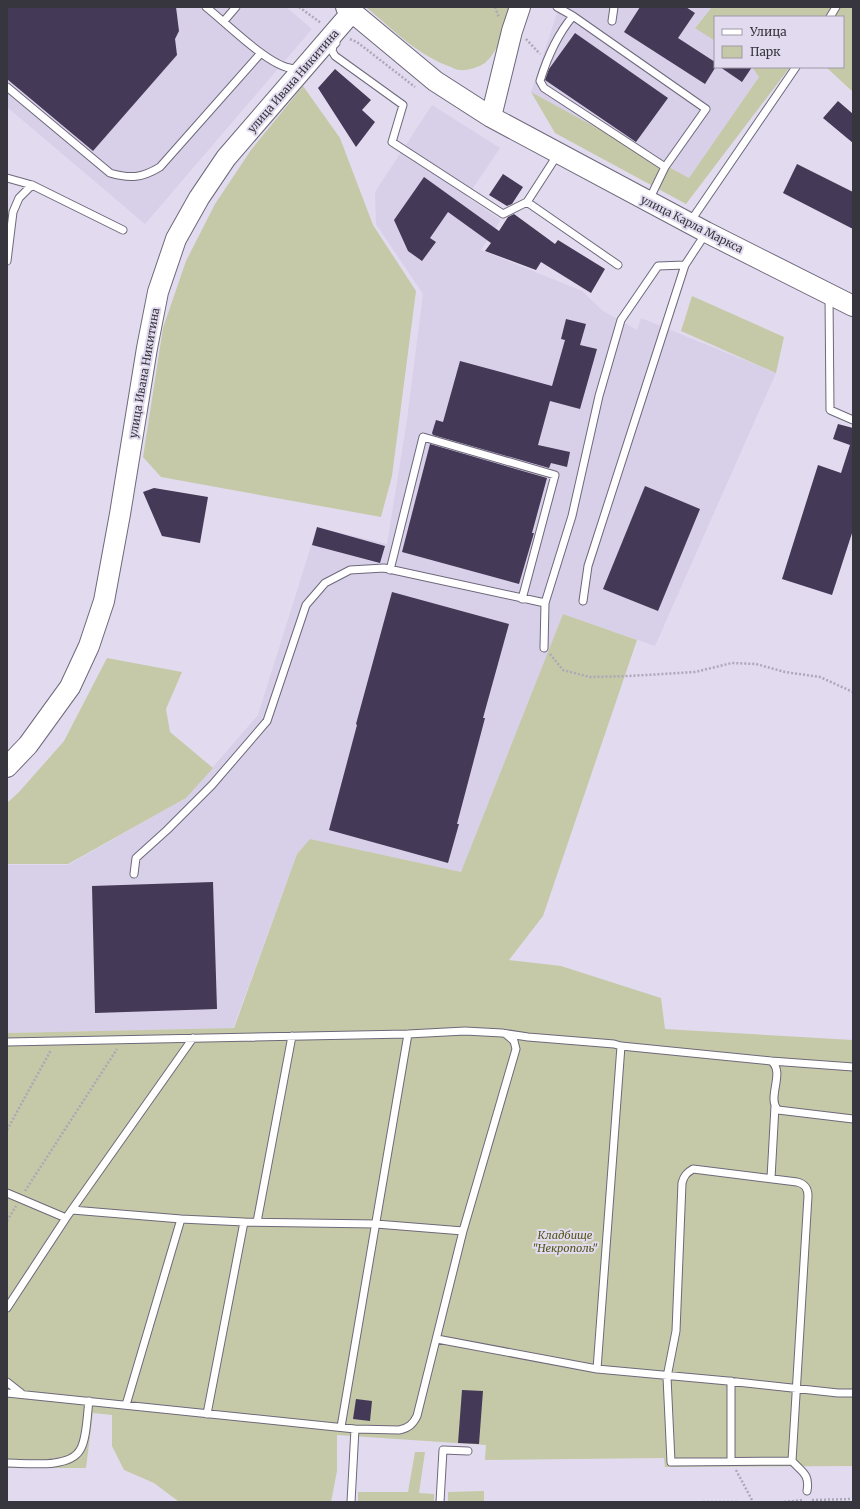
<svg xmlns="http://www.w3.org/2000/svg" width="860" height="1509" viewBox="0 0 860 1509" font-family="Merriweather,serif">
<style>
.built{fill:#d8cfe9}
.green{fill:#c5c9a7}
.building{fill:#443956}
.lines{fill:none;stroke-linecap:round;stroke-linejoin:round}
.lane-casing{stroke:#6e687a;stroke-width:9}
.secondary-casing{stroke:#6e687a;stroke-width:22}
.path{stroke:#ada7b7;stroke-width:2.5;stroke-dasharray:2 2;stroke-linecap:butt}
.lane{stroke:#fff;stroke-width:7}
.secondary{stroke:#fff;stroke-width:20}
.labels{text-anchor:middle;stroke-width:4;stroke-linejoin:round;paint-order:stroke}
.street-label{font-size:11px;fill:#37353d;stroke:#e2dbef}
.park-label{font-size:11px;font-style:italic;fill:#515518;stroke:#e2dbef}
</style>
<rect width="100%" height="100%" fill="#e2dbef"/>
<path class="built" d="M7 7H286L312 29 145 224 7 107Z
M559 7H712L695 27 715 41V67H752L759 77 689 178 531 92Z
M432 105 500 148 467 197 501 220 481 250 582 291 603 311 637 330 641 318 776 373 655 646 563 614 461 872 310 839 297 854 233 1028 7 1033V865H68L186 798 258 715 317 527 387 544 407 420 423 294 376 224 375 192Z"/>
<path class="green" d="M366 7H512C506 26 501 48 486 62 480 67 467 71 460 70 457 70 453 68 451 67 419 56 392 29 366 7Z
M712 7H853V92L826 67H843V17H715V41L695 28Z
M752 67H790L686 204 555 133 531 92 689 178 759 77Z
M303 86 340 138 373 225 416 291 392 476 381 517 161 477 143 457 163 328 186 261 215 204 251 150Z
M692 296 784 337 776 373 681 331Z
M563 614 637 640 543 916 509 960 561 966 661 998 665 1029 853 1040V1466L665 1467 664 1458 485 1460 486 1445 337 1435V1471L331 1502H192L178 1501 154 1483 124 1470 112 1446V1415L93 1413 86 1468H7V1033L234 1028 297 854 310 839 461 872Z
M107 658 182 672 166 709 170 732 213 768 186 798 68 864H7V803L19 792 64 741Z
M415 1452H425L419 1493 434 1494V1502H358V1492H408Z
M484 1491V1502H448V1492Z"/>
<path class="building" d="M7 7H176L179 31 175 39 177 55 93 151 7 79Z
M640 7H686L695 13 678 38 715 62V68L705 84 624 32Z
M575 33 668 98 636 142 545 80 549 69Z
M720 67H752L742 82Z
M335 69 371 100 362 110 375 122 356 147 318 88Z
M838 101 853 114V143L823 118Z
M797 164 853 192V229L783 193Z
M503 174 523 187 512 204 507 206 489 195Z
M424 177 499 231 508 217 514 214 555 244 558 240 605 269 591 293 541 262 536 270 485 251 491 243 448 212 430 238 436 242 422 261 408 251 394 220Z
M566 319 586 324 580 345 597 349 580 409 550 401 538 445 570 452 567 467 551 463 549 468 433 435 432 433 436 420 443 422 460 361 552 386 565 340 561 339Z
M838 424 853 428V530L832 595 782 579 818 465 841 473 850 445 833 439Z
M430 444 547 478 532 533H534L519 584 402 552Z
M645 486 700 509 658 611 603 589Z
M154 488 208 497 200 543 162 536 143 492Z
M317 527 385 546 380 563 312 545Z
M392 592 509 624 483 718H485L457 824H459L448 863 329 830 357 725 356 724Z
M213 882 217 1009 95 1013 92 886Z
M462 1390 483 1391 479 1444 458 1443Z
M356 1399 372 1401 370 1421 353 1419Z"/>
<g class="lines">
<defs>
<path id="lane" d="M206 7C225 22 268 65 290 68 293 69 296 68 299 68
M557 7 573 16C557 35 547 58 540 81L544 88 665 167
M573 16 706 109 665 167 649 200
M830 17 836 7
M224 21 236 7
M612 21 614 7
M336 43 333 46 332 51 335 56 403 105 392 142 503 214 527 202
M7 87 110 173C130 179 142 178 160 167L261 53
M558 154 527 202 618 265
M7 178 32 185 123 230
M690 222 796 67
M7 261 13 212 19 198 32 185
M829 296 830 410 853 420
M390 570 423 437 555 475 522 599
M583 601 588 566 685 265 706 233
M544 648 545 603 572 516 599 396 621 320 658 266 685 265
M134 874 136 858 167 830 212 785 267 721 306 605 325 583 350 570 384 568 545 603
M7 1042 408 1034 465 1031 502 1033 528 1037 614 1044 621 1046 771 1061 853 1067
M771 1061C786 1072 766 1098 778 1110L853 1119
M771 1178 775 1106
M7 1193 66 1218
M72 1210 181 1219
M257 1222 292 1036
M7 1308 66 1218 193 1038
M437 1339 597 1369 728 1381 838 1393H853
M597 1369 621 1046
M7 1382 21 1393
M7 1393 355 1429 399 1430C409 1428 413 1424 417 1416L463 1231 516 1049 514 1041 506 1034
M126 1405 181 1219 244 1222 376 1224 463 1231
M207 1414 244 1222
M341 1427 408 1034
M731 1461V1381
M792 1461 671 1462 667 1377 676 1331 682 1183C684 1176 686 1173 693 1169L797 1182C805 1184 808 1188 808 1196L792 1461C802 1472 810 1474 807 1491
M7 1463C27 1463 69 1469 80 1450 87 1439 87 1414 89 1401
M351 1502 355 1429
M440 1502 443 1450 468 1451"/>
<path id="secondary" d="M346 7 435 81 491 117 706 232 853 306
M491 117 512 31 520 7
M7 767 28 745 70 687 89 646 104 601 120 514 147 348 158 292 176 239 199 198 226 158 352 12"/>
</defs>
<use href="#lane" class="lane-casing"/>
<use href="#secondary" class="secondary-casing"/>
<path class="path" d="M299 7 321 23
M495 7 499 18
M350 39 357 42 415 87
M526 39 540 54
M550 654 563 670 590 677 629 676 695 672 732 663 756 664 785 672 820 677 853 692
M7 1130 51 1050
M25 1191 117 1049
M7 1221 16 1206
M736 1470 753 1502
M812 1500 853 1499
M703 1502H739
M784 1502 803 1500"/>
<use href="#lane" class="lane"/>
<use href="#secondary" class="secondary"/>
</g>
<g class="labels">
<g class="street-label">
<text transform="translate(293 81) rotate(-49)" y="4">улица Ивана Никитина</text>
<text transform="translate(692 224) rotate(27)" y="4">улица Карла Маркса</text>
<text transform="translate(144 373) rotate(-80)" y="4">улица Ивана Никитина</text>
</g>
<g class="park-label">
<text x="565" y="1239">Кладбище<tspan x="565" dy="13">"Некрополь"</tspan></text>
</g>
</g>
<rect width="860" height="1509" fill="none" stroke="#37353d" stroke-width="16"/>
<rect x="714" y="16" width="130" height="52" fill="#e2dbef" stroke="#9e99a8"/>
<rect x="722" y="29" width="20" height="6" fill="#ffffff" stroke="#9e99a8"/>
<text x="750" y="36" font-size="12" fill="#37353d">Улица</text>
<rect x="722" y="46" width="20" height="12" fill="#c5c9a7" stroke="#9e99a8"/>
<text x="750" y="56" font-size="12" fill="#37353d">Парк</text>
</svg>
